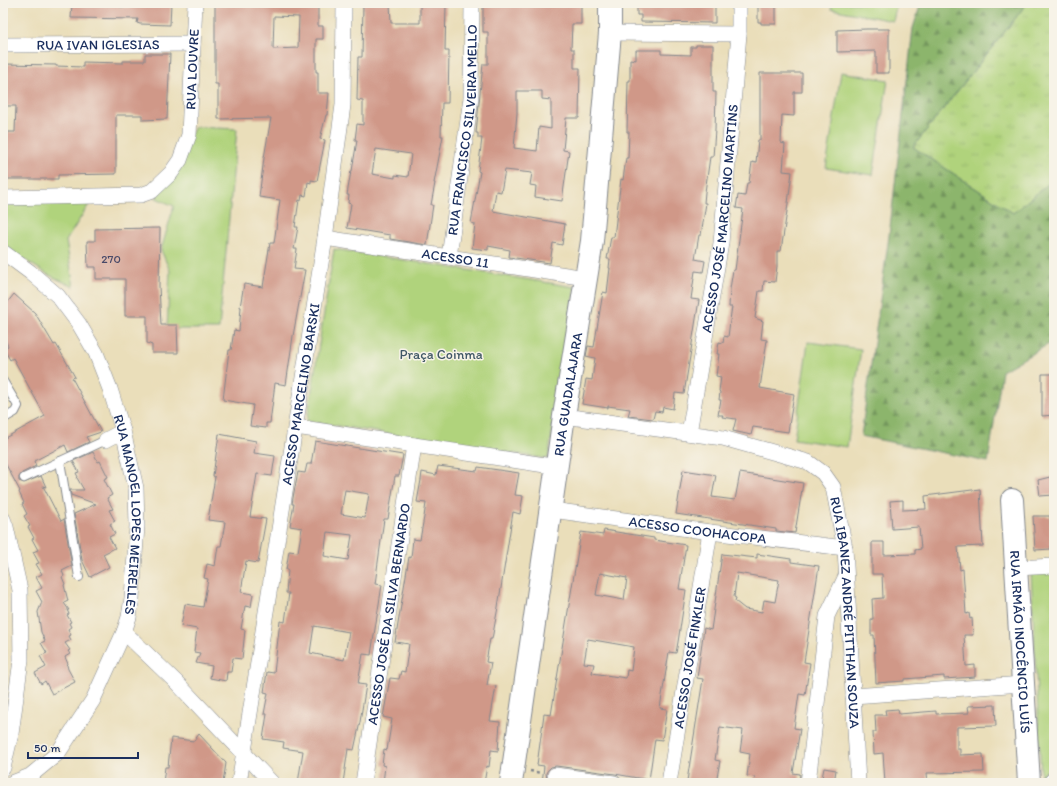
<svg xmlns="http://www.w3.org/2000/svg" width="1057" height="786" viewBox="0 0 1057 786" font-family="Itim,sans-serif">
<style>
.grass{fill:url(#grass-tufts);stroke:#66816d}
.forest{fill:url(#forest-firs);stroke:#547265}
.park{fill:#b0d37c;stroke:#66816d}
.building{fill:#d09888;fill-rule:evenodd}
.lines{fill:none;stroke-linecap:round;stroke-linejoin:round}
.lane-casing{stroke:#82868c;stroke-width:10}
.street-casing{stroke:#82868c;stroke-width:16}
.secondary-casing{stroke:#82868c;stroke-width:24}
.path{stroke:#82868c;stroke-width:2.5;stroke-dasharray:3 3;stroke-linecap:butt}
.lane{stroke:#fff;stroke-width:8}
.street{stroke:#fff;stroke-width:15}
.secondary{stroke:#fff;stroke-width:22}
.labels{text-anchor:middle;stroke-width:3;stroke-linejoin:round;paint-order:stroke}
.number-label{font-size:12px;fill:#484968}
.street-label{font-size:14px;fill:#1b2f5e;stroke:#f7f3e8}
.park-label{font-size:14px;fill:#405866;stroke:#f7f3e8}
</style>
<defs>
<pattern id="grass-tufts" width="24" height="20" patternUnits="userSpaceOnUse"><rect width="24" height="20" fill="#b0d37c"/><path d="M3 7l-1-3M5 7V3M7 7l1-3M15 17l-1-3M17 17v-4M19 17l1-3" fill="none" stroke="#97b56e"/></pattern>
<pattern id="forest-firs" width="22" height="20" patternUnits="userSpaceOnUse"><rect width="22" height="20" fill="#8cb56c"/><path d="M5 1l3.5 6h-7zM16 11l3.5 6h-7z" fill="#72945c"/></pattern>
</defs>
<rect width="100%" height="100%" fill="#f7f3e8"/>
<filter id="ink" filterUnits="userSpaceOnUse"><feTurbulence type="fractalNoise" baseFrequency=".025" numOctaves="2"/><feDisplacementMap in="SourceGraphic" scale="8" xChannelSelector="R" yChannelSelector="G"/><feConvolveMatrix kernelMatrix="1 2 1 2 8 2 1 2 1" color-interpolation-filters="sRGB"/></filter>
<filter id="wash" filterUnits="userSpaceOnUse"><feTurbulence type="fractalNoise" baseFrequency=".012" numOctaves="4" result="noise"/><feDisplacementMap in="SourceGraphic" scale="16" xChannelSelector="R" yChannelSelector="G"/><feGaussianBlur stdDeviation="0.9" result="paint"/><feColorMatrix in="noise" values="0 0 0 0 0 0 0 0 0 0 0 0 0 0 0 0 0 1.4 0 .05"/><feComposite in="paint" operator="in"/></filter>
<g filter="url(#wash)">
<rect width="100%" height="100%" fill="#eadeba"/>
<path class="grass" d="M1023 3H1054V179L1013 213 913 147 1025 6Z"/>
<path class="forest" d="M921 3H1023L1025 6 913 147 1013 213 1054 179V341L1002 371 988 462 861 436 889 236 913 28Z"/>
<path class="park" d="M832 3H897L893 21 831 9Z
M841 72 888 80 873 175 826 168Z
M195 127 237 129 219 329H167L170 271 161 250 174 206 156 198Z
M91 201 66 241 74 287 47 274 3 246V203Z
M334 249 575 287 548 459 307 421Z
M808 342 861 349 847 447 794 439Z
M1054 571V762L1041 777 1031 572Z"/>
<g id="blocks">
<path class="building" d="M72 3H120V7H143V3H171L170 25 140 24 137 23 138 19 71 18Z
M215 3H307L306 6H318V26H323V39H316V72H318V93H329L327 115H326L320 139 325 140 317 181 311 180V183L308 182 306 196 302 195 301 201 299 200 295 227H298L294 249H297L294 269 305 270 293 336 286 385 275 383 270 423H266V428L250 426 253 405 223 400 229 350H231L234 330 239 331 241 307H240L244 284 263 287 270 243H274L280 200 259 197 264 158 271 118 218 119V84H215ZM274 16 299 17 298 48 273 49Z
M363 3H390L391 23H420V3H445L446 4 445 51H449L448 103H442L441 136H443L434 183H435L431 205H433L427 245 390 239V235L347 228 351 204 348 203 349 195H347L351 171H352L357 140H355L357 124 363 125V101L357 100 358 57H362ZM376 149 411 154 408 177 395 175V178L372 174Z
M483 3H581V24H572L571 49H574V68H580L579 118H566V119L563 150 569 151 562 201 535 197 536 186 530 185 532 173 505 170 501 192 496 191 493 211 565 224 562 245 553 243 550 263 509 257 510 250 488 246V250L472 248 475 224 471 223 480 172 478 171 482 138H478V133H476L483 64H488V32H483ZM517 91H542V99L551 100V129L539 127 537 151 514 148 517 113Z
M637 3H715V23L641 22V15H637Z
M758 4H776V24H761V22H758Z
M867 29H889V73H876V51L837 52V30Z
M696 45H713V92H716L715 130 713 157H710L705 192 704 203H706L701 235H699L695 259 705 261 703 272 695 271 691 299 699 300 684 394 675 393 673 409 663 407 662 412 655 411 653 419 628 416 630 409 608 406V408L582 404 586 379 592 380 595 358 586 356 588 346 594 347 603 292 607 293 610 268H609L610 259H607L611 237H614L621 179 623 180 626 158H628L629 132H627L628 81H630V59L636 60V50H661V54L691 55V47H696Z
M145 54H170L167 119 142 120V115H116V174L58 175V179H3V132H15L16 106H3V64L56 65V66L83 67V62L123 63V61H145Z
M760 73H802V92H794V116L782 115 781 143 785 144 783 171 792 172 787 211 781 251H777V266L775 282 764 281 763 291H759L755 318 763 321 761 339 767 340 760 388 794 394 788 432 753 427 751 435 733 431 736 419 722 417 723 415H718L721 400H719L720 392 719 391 721 377 716 376 719 354H717L719 342 723 343 724 336 728 337 731 313 732 307H729L730 289 733 270H735L743 209 736 208 738 195 745 196 747 183H749L752 162 756 163 758 140H760Z
M160 228 159 286 161 325H177L178 353H152V345L147 343V316H125V279H96V267H88L87 241H95V229Z
M14 294 35 313 54 345 56 344 75 377 72 378 101 432 86 437 89 442 68 452 65 445 34 461 36 466 22 473 19 477V481L24 483 41 476 46 487 43 486 61 521 64 519 72 566 62 571 64 576 62 577 65 584 64 585 68 601 64 603 69 610H67L69 614 67 615 71 622 69 623 71 627 68 629 71 635 69 636 71 640 65 643 70 650 68 651 70 654 65 657 68 664 67 665 68 669 75 682 52 694 45 681 41 684 35 673 46 667 40 656 47 653 41 643 45 641 41 632 38 612 42 602 36 591 42 588 36 577 42 574 36 564 39 563 33 552 38 550 32 539 34 538 28 527 30 526 24 516 27 514 22 504 24 503 19 492 20 491 3 459V439L45 416 13 358 10 360 4 349 8 346 3 336V308Z
M1042 374H1054V415L1042 416Z
M219 434 256 441 254 453 275 456 272 476 257 474 250 517 266 519 258 563 246 561 241 592 253 594 251 607 245 606 241 629 245 630 242 659 233 658 231 672H227L226 681 210 678 212 666 196 663 200 653 194 652 197 629 181 626 185 604 203 607 208 579 204 578 207 564 215 566 218 546H221L225 522 208 520 215 477 213 476Z
M315 441 403 455 399 476H395L388 519H384L375 584 382 585 374 635 371 655 363 654 358 684 366 685 360 722 354 750 348 749 343 783H298L303 751 283 748 284 742 263 739 267 714H264L268 693 264 692 267 672 274 673 280 621 285 622 289 593H286L288 570H286L289 551 298 552 302 528 290 526 294 504H292L294 492 298 472 305 473 307 464H311ZM345 490 369 494 365 518 341 514ZM327 532 352 535 348 560 324 556ZM314 626 349 632 344 660 310 653Z
M93 452 98 462 100 461 108 477 104 479 112 495 107 498 113 509 109 510 115 521 110 524 115 534 109 537 115 548 103 554 109 567 90 577 82 560 74 514 96 504 71 495 70 490H84L77 478 78 477 76 473 79 472 73 461Z
M438 466 477 471 478 467 519 473 515 495 523 496 520 514 513 512 498 607 492 639H490L486 662 491 663 487 685 496 686 490 721 500 722 498 751 491 750 489 767 487 766 484 783H383L385 766 382 765 384 749 387 750 392 719 383 717 390 678 399 679 401 671 405 672 409 644 395 642 409 557 411 558 413 539 420 540 424 517 426 503 417 502 421 480 422 472 436 475Z
M683 470 716 475 712 497 735 500 740 473 803 483 795 533 776 531V529L676 514Z
M1054 476V495L1040 496 1038 480Z
M980 489 983 546 958 547 960 570 963 569 966 614 969 613 970 619 972 618 973 635H964L966 666 975 665V677L944 679V676L904 679V681L876 683 874 635H871V619H873L872 599 883 598 882 574H872V542H884V555L915 554V550L921 549 919 527 892 529 890 501 903 500V510L926 509 925 496Z
M1033 516H1050L1051 549 1035 550Z
M604 530 654 538V540L686 545 679 589 686 590 678 642 676 653 669 652 660 708 667 709 662 740 655 739 649 780 615 774 556 766 551 767 548 770 546 773 547 779 551 783H542L544 766 537 765 544 714 551 715 581 532 603 535ZM600 573 627 578 624 600 596 595ZM588 639 634 647 631 671 627 670 626 678 592 673 594 664 584 663Z
M722 554 757 558V554L791 559V562L819 566 804 662 810 663 805 695 799 694 794 728 800 729 793 773 800 774 799 783H754L755 777 747 776 750 754 740 752 743 730 720 727 715 760 720 761 716 783H689V781H687L703 679 697 678 704 628 711 630ZM737 573 779 580 775 602 764 600 762 612 745 609 735 601 736 598 734 597Z
M995 705 996 726 957 727V749H960V755L983 754 984 772 927 773 928 783H885L883 753 874 754 873 732H876L875 715H886L885 710 898 709 899 714 936 711V714L969 713 968 706Z
M199 734 226 763 223 783H163L165 767H168L171 738 194 741Z
M824 768 836 770 834 783H821Z"/>
</g>
</g>
<g filter="url(#ink)">
<use href="#blocks" fill-opacity="0" stroke="#82868c" stroke-width="1"/>
<g class="lines">
<defs>
<path id="lane" d="M3 381 18 406 15 412 3 419
M60 461 79 577
M24 478 106 440"/>
<g id="street">
<path d="M610 33 739 34"/>
<path id="s1" d="M3 45 193 44"/>
<path id="s2" d="M3 198 141 195 152 191 171 173 180 160 189 135 195 3"/>
<path id="s3" d="M325 238 586 278"/>
<path id="s4" d="M3 252 30 272 58 296 79 324 96 353 110 389 123 431 136 488 137 526 132 598 129 617 124 632 93 700 58 753 30 776 12 783"/>
<path id="s5" d="M449 257 471 98 472 3"/>
<path id="s6" d="M564 416 723 438 808 462 823 473 833 487 845 548 858 783"/>
<path d="M296 427 558 467"/>
<path id="s7" d="M689 433 721 243 739 34V3"/>
<path d="M106 440 123 431"/>
<path id="s8" d="M552 510 710 532 845 548"/>
<path d="M3 519 6 527 20 590 21 660 11 734 3 768"/>
<path d="M1016 568 1054 566"/>
<path d="M124 632 176 682 272 783"/>
<path d="M853 696 1023 684"/>
<path d="M555 775 614 783"/>
<path id="s9" d="M239 783 325 238 343 105 344 3"/>
<path id="s10" d="M363 783 414 445"/>
<path id="s11" d="M669 783 710 532"/>
<path d="M808 783 827 616 846 576"/>
<path d="M1050 783 1054 779"/>
</g>
<g id="secondary">
<path id="s12" d="M1012 500 1029 783"/>
<path id="s13" d="M511 783 564 416 592 241 610 33V3"/>
</g>
</defs>
<use href="#lane" class="lane-casing"/>
<use href="#street" class="street-casing"/>
<use href="#secondary" class="secondary-casing"/>
<path class="path" d="M530 771 541 773"/>
<use href="#lane" class="lane"/>
<use href="#street" class="street"/>
<use href="#secondary" class="secondary"/>
</g>
</g>
<g class="labels">
<g class="number-label">
<text x="111" y="263">270</text>
</g>
<g class="street-label">
<text dy="5" stroke="none"><textPath href="#s1" startOffset="95">RUA IVAN IGLESIAS</textPath></text>
<text dy="5" stroke="none"><textPath href="#s2" startOffset="284">RUA LOUVRE</textPath></text>
<text dy="5" stroke="none"><textPath href="#s5" startOffset="128">RUA FRANCISCO SILVEIRA MELLO</textPath></text>
<text dy="5" stroke="none"><textPath href="#s7" startOffset="217">ACESSO JOSÉ MARCELINO MARTINS</textPath></text>
<text dy="5" stroke="none"><textPath href="#s3" startOffset="132">ACESSO 11</textPath></text>
<text dy="5" stroke="none"><textPath href="#s9" startOffset="394">ACESSO MARCELINO BARSKI</textPath></text>
<text dy="5" stroke="none"><textPath href="#s13" startOffset="393">RUA GUADALAJARA</textPath></text>
<text dy="5" stroke="none"><textPath href="#s4" startOffset="306">RUA MANOEL LOPES MEIRELLES</textPath></text>
<text dy="5" stroke="none"><textPath href="#s8" startOffset="147">ACESSO COOHACOPA</textPath></text>
<text dy="5" stroke="none"><textPath href="#s6" startOffset="411">RUA IBANEZ ANDRÉ PITTHAN SOUZA</textPath></text>
<text dy="5" stroke="none"><textPath href="#s10" startOffset="171">ACESSO JOSÉ DA SILVA BERNARDO</textPath></text>
<text dy="5" stroke="none"><textPath href="#s12" startOffset="142">RUA IRMÃO INOCÊNCIO LUÍS</textPath></text>
<text dy="5" stroke="none"><textPath href="#s11" startOffset="127">ACESSO JOSÉ FINKLER</textPath></text>
</g>
<g class="park-label">
<text x="441" y="359">Praça Coinma</text>
</g>
</g>
<rect width="1057" height="786" fill="none" stroke="#f7f3e8" stroke-width="16"/>
<path d="M28 752v6h110v-6" fill="none" stroke="#1b2f5e" stroke-width="2"/>
<text x="34" y="752" font-size="12" fill="#1b2f5e" stroke="#f7f3e8" stroke-width="3" paint-order="stroke">50 m</text>
</svg>
